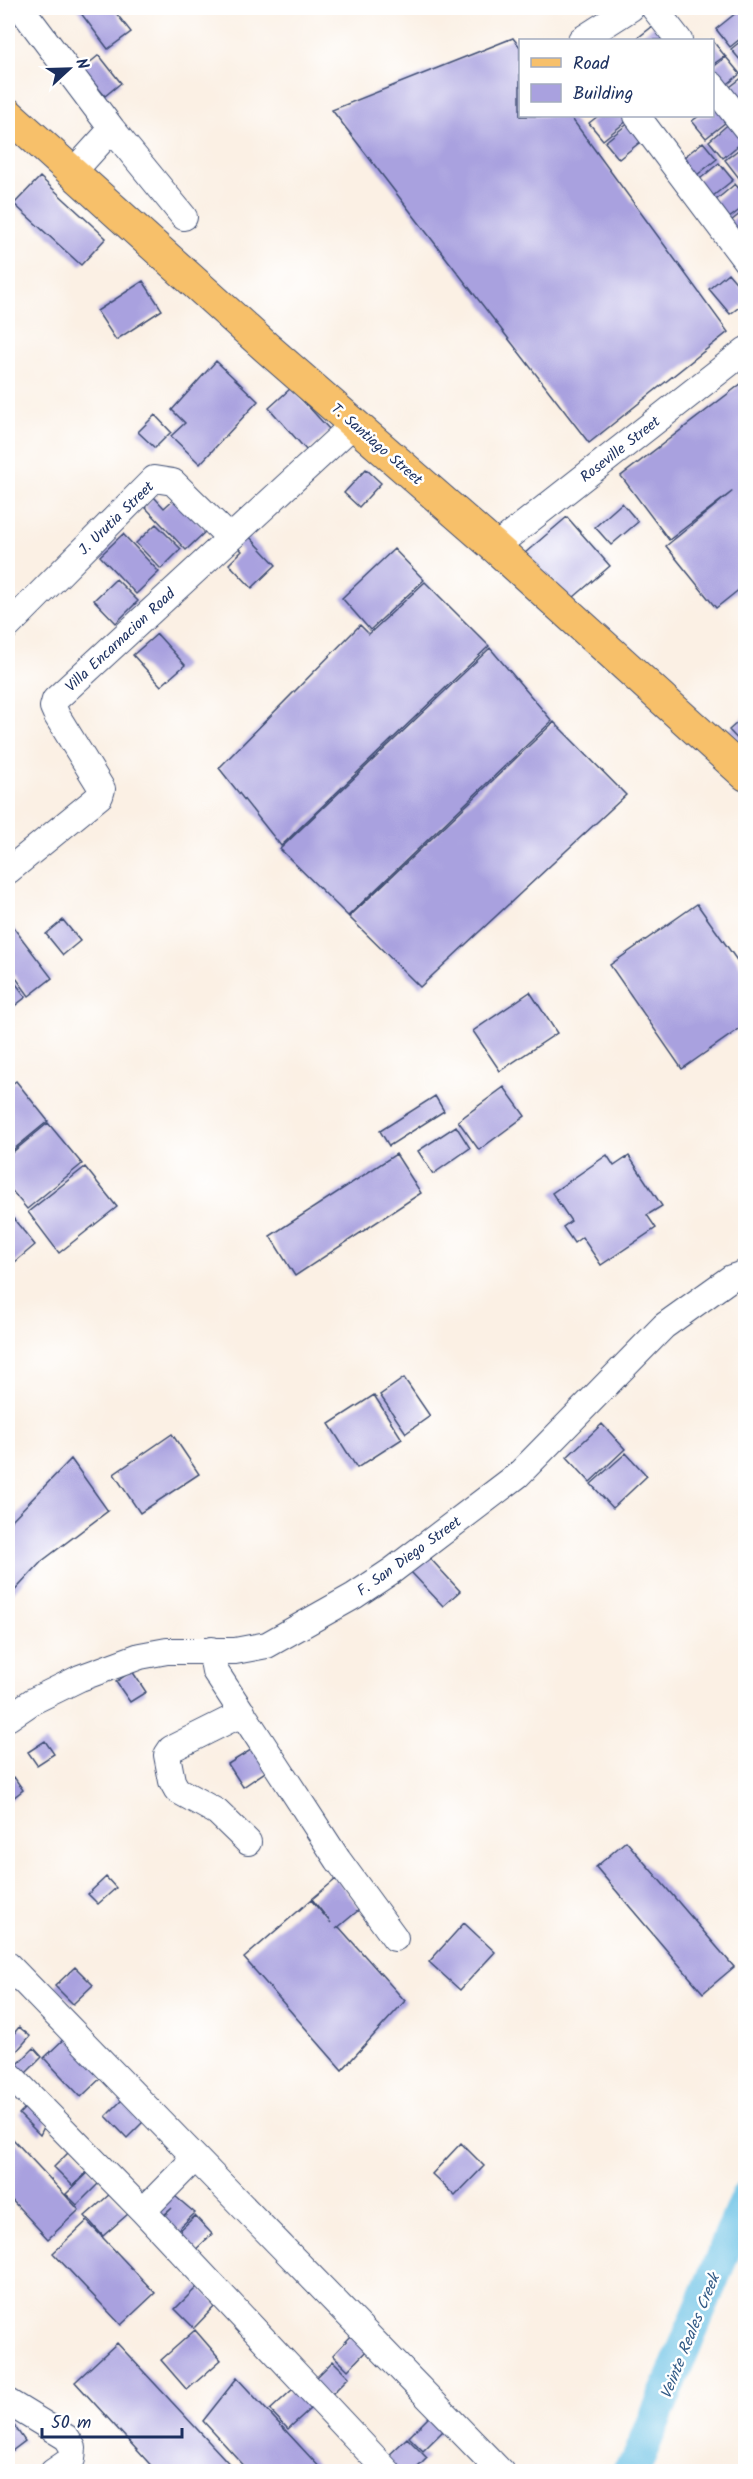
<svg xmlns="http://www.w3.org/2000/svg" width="753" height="2479" viewBox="0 0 753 2479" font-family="Kalam,sans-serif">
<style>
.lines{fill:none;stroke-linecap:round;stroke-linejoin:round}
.river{stroke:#66c0e4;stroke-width:33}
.building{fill:#a9a1df}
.minor-casing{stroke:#3d4c72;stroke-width:28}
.major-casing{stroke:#3d4c72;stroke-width:34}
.minor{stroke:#fff;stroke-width:26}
.major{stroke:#f7c06b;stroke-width:32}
.labels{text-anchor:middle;stroke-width:5;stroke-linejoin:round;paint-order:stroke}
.street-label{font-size:15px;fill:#1b2f5e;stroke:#fff}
.water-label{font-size:16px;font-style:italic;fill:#325a86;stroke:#fff}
</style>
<rect width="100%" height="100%" fill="#fff"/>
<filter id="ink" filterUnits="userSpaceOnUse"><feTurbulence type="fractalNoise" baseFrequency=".0167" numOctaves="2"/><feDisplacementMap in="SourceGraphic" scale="12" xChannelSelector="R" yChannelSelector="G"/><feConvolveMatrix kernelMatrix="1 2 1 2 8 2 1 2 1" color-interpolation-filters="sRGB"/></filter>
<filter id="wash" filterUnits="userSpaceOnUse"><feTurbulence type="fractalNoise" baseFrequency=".008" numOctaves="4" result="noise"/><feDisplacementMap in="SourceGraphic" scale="24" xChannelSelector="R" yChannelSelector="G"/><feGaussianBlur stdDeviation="1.35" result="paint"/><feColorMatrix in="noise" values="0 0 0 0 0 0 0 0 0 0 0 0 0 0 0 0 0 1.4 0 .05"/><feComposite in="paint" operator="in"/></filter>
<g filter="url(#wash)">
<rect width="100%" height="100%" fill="#fbf0e4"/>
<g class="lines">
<path class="river" d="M628 2472 637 2462 746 2198"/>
</g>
<g id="blocks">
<path class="building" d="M77 8H112L131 32 108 49Z
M741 9 746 15V34L730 47 716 29Z
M657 23 671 40H635Z
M746 37V67L731 49Z
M513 38 520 47V116H570L728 332 589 443 332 110Z
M712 40 725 56 712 65Z
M99 55 121 83 105 96 82 69Z
M726 57 740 74 724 87 712 73V68Z
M743 77 746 80V103L739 107 726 90Z
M712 104 731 118 706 138 692 121 699 116H712Z
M598 116H624L628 120 603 140 589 123Z
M733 120 746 139 723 158 709 141Z
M630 122 644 139 619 159 605 142Z
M703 142 717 159 692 179 678 162Z
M746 144V172L739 178 725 160Z
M719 163 733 180 708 200 695 183Z
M40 177 106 238 81 265 14 204Z
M735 184 746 197V205L724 222 710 205Z
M746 209V237L740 242 726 225Z
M728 273 746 294V302L730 314 709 289Z
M143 281 162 310 116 340 97 311Z
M216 361 258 401 200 464 171 436 185 423 172 410Z
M746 380V584L716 608 666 546 733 491 669 540 621 476Z
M291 388 330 430 307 451 269 408Z
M155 415 171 432 155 448 138 432Z
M366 469 381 483 359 507 344 493Z
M154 497 164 508 175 498 206 531 186 550 145 507Z
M622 503 638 522 611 545 595 527Z
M567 517 610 566 567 603 525 553Z
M156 524 181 549 161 569 136 543Z
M123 534 159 572 136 594 100 556Z
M247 534 276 565 252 588 229 564 242 551 236 545Z
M394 549 424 580 370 630 342 598Z
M116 579 138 601 116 623 94 600Z
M425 582 489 646 281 846 219 768 360 625 369 634Z
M157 634 185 665 161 686 133 655Z
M490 648 552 721 348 916 280 849Z
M746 715V748L729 730Z
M554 722 626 795 420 987 349 917Z
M697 904 746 973V1024L682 1069 610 965Z
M63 920 80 941 63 955 46 934Z
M13 927 52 978 29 996 8 967V931Z
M13 980 26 997 8 1011V984Z
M530 992 557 1033 500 1071 473 1031Z
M16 1081 48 1121 8 1154V1087Z
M504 1087 525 1116 479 1150 458 1121Z
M435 1096 444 1111 389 1146 380 1131Z
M48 1123 82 1164 27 1209 8 1186V1156Z
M456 1126 470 1148 433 1174 418 1151Z
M396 1154 421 1193 295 1276 270 1236Z
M607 1155 614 1166 629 1156 662 1206 647 1215 656 1228 601 1265 582 1237 574 1243 563 1227 571 1221 552 1193Z
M85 1167 117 1207 59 1253 28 1212Z
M8 1212 35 1245 8 1268Z
M404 1378 430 1416 406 1433 380 1395Z
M374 1395 402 1439 357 1468 329 1424Z
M602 1424 625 1449 590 1482 567 1457Z
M172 1434 199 1474 140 1513 114 1474Z
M626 1453 647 1476 613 1508 591 1484Z
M71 1459 108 1511 42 1561 8 1598V1524Z
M428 1556 460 1591 443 1606 411 1572Z
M132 1671 146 1692 130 1702 116 1682Z
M45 1741 54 1754 37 1765 28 1752Z
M254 1748 268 1770 243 1787 228 1764Z
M14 1777 23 1790 8 1802V1782Z
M626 1841 734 1967 703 1993 596 1867Z
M106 1877 116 1888 98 1904 88 1894Z
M336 1879 360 1909 336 1929 339 1927 405 2001 342 2070 244 1958 311 1900 331 1923 312 1899Z
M464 1923 495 1952 460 1990 429 1962Z
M75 1967 93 1985 73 2004 55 1986Z
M19 2027 30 2036 10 2059 8 2041Z
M68 2035 105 2074 81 2097 44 2058Z
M34 2048 42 2057 20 2079 12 2070Z
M126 2096 147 2118 127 2138 106 2116Z
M29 2104 47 2121 40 2135 19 2114Z
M12 2138 79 2210 48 2239 8 2196V2143Z
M461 2143 484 2166 455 2196 432 2174Z
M71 2150 90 2169 73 2186 54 2167Z
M90 2171 100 2182 77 2205 66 2194Z
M169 2191 195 2213 171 2236 158 2222 172 2208 158 2220 149 2210Z
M110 2194 128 2214 103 2236 85 2216Z
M195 2216 212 2234 190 2255 173 2237Z
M87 2221 155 2293 121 2325 53 2253Z
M198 2286 217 2304 194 2328 175 2309Z
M195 2330 221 2360 187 2390 161 2360Z
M352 2335 367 2350 348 2370 333 2355Z
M117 2343 237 2472H157L75 2382Z
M333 2361 349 2377 328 2398 312 2382Z
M237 2378 324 2472H250L203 2421Z
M293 2389 311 2408 288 2429 270 2410Z
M432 2414 446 2428 423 2451 409 2437Z
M8 2417 25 2441 8 2454Z
M407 2438 427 2458 413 2472H398L386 2458Z"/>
</g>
</g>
<g filter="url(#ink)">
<use href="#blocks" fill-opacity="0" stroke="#3d4c72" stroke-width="1.5"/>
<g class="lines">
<defs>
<path id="minor" d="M21 8 112 129 184 217
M654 8 679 40
M581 40 631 8
M712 85 746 128
M637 116 746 261
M73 172 112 129
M495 547 746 350
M8 626 154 479 173 482 230 538
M8 871 100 796 102 789 57 716 53 707 55 700 354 424
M211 1650 215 1671 338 1860 395 1938
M243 1713 171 1749 167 1755 172 1781 177 1790 217 1812 248 1842
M8 1718 33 1701 80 1678 140 1656 167 1651H235L267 1645 354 1596 393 1570 518 1475 664 1326 731 1278 746 1273
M8 1965 501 2472
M8 2073 143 2211 388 2472
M143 2211 195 2158
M8 2402 67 2438 73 2448 72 2459 53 2472"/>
<path id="major" d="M8 114 267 348 495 547 746 775"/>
</defs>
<use href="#minor" class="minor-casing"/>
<use href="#major" class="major-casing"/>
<use href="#minor" class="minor"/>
<use href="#major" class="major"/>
</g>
</g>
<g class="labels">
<g class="street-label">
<text transform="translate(377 444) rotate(41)" y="5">T. Santiago Street</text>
<text transform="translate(620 449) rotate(-38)" y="5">Roseville Street</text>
<text transform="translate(116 518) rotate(-44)" y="5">J. Urutia Street</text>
<text transform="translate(120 640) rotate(-43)" y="5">Villa Encarnacion Road</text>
<text transform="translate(409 1556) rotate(-36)" y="5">F. San Diego Street</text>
</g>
<g class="water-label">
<text transform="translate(689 2336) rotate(-68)" y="6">Veinte Reales Creek</text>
</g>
</g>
<rect width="753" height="2479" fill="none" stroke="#fff" stroke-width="30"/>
<rect x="519" y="39" width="195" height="78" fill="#ffffff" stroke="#a4acbf" stroke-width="1.5"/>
<rect x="531" y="58" width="30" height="9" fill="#f7c06b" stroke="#a4acbf" stroke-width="1.5"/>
<text x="573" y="69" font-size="18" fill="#1b2f5e">Road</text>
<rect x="531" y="84" width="30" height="18" fill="#a9a1df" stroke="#a4acbf" stroke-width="1.5"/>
<text x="573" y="99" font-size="18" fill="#1b2f5e">Building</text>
<g transform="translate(69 69) rotate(68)" stroke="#ffffff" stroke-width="4.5" paint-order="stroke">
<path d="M0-4.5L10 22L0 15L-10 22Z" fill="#1b2f5e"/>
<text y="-9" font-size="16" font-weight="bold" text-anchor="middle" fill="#1b2f5e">N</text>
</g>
<path d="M42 2428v9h140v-9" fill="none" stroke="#1b2f5e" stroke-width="3"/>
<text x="51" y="2428" font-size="18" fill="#1b2f5e" stroke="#ffffff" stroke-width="4.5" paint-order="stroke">50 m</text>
</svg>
